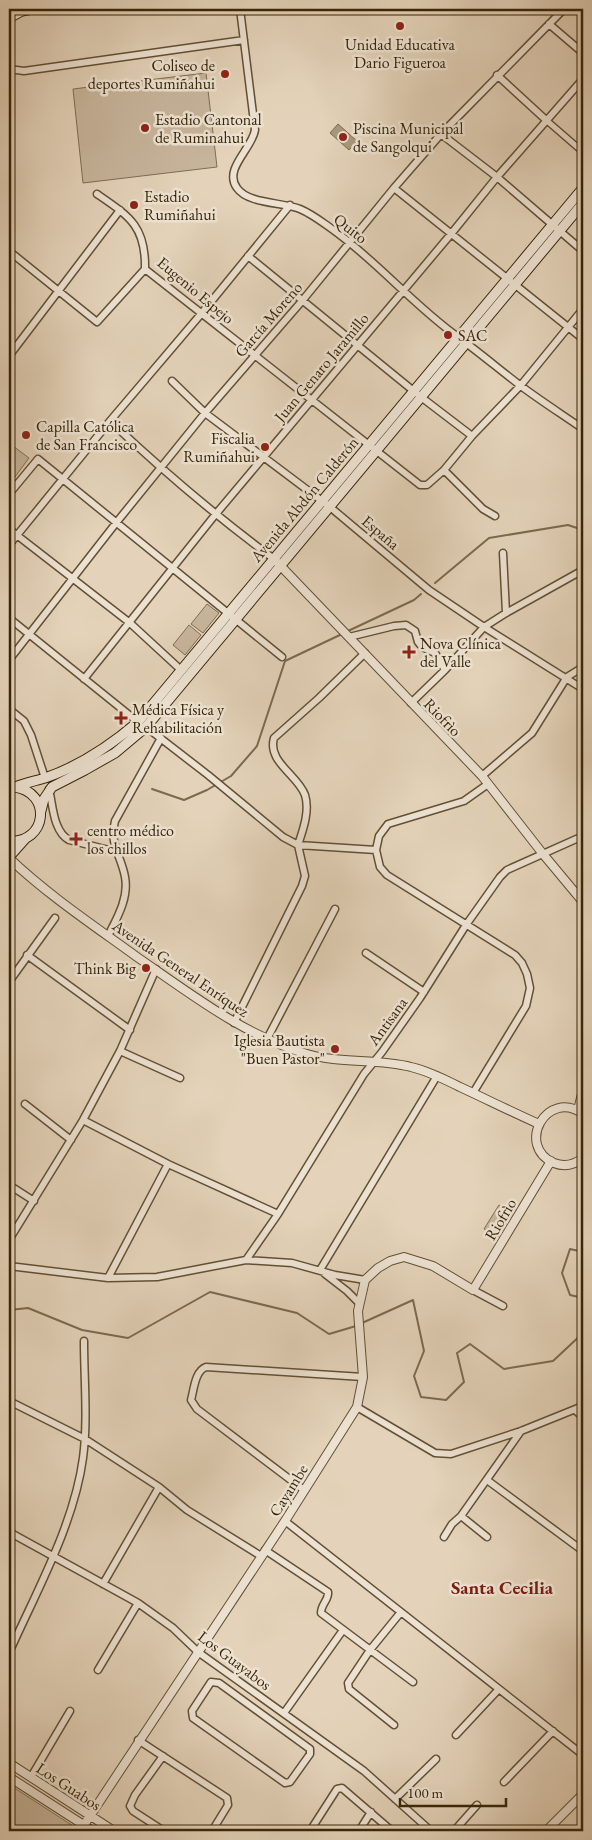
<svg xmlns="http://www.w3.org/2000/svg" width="592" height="1840" viewBox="0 0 592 1840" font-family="'EB Garamond',serif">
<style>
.green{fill:#c7b59c;stroke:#7f6d52}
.water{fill:#a9987d;stroke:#7b6a4e}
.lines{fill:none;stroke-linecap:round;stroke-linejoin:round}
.stream{stroke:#7b6a4e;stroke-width:2}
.pedestrian-casing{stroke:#625034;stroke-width:8}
.minor-casing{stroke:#625034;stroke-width:9}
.tertiary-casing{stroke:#625034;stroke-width:10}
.secondary-casing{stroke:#372508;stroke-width:11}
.pedestrian{stroke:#ede2d2;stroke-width:5}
.minor{stroke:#ede2d2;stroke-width:6}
.tertiary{stroke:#ede2d2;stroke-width:8}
.secondary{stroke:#ede2d2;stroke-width:9}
.poi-dot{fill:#8f2418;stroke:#ede2d2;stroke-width:2}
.labels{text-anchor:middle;stroke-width:5;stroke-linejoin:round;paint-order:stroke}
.poi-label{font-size:16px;fill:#372508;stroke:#ede2d2;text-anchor:start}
.street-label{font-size:16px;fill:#372508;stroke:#ede2d2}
.quarter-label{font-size:19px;font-weight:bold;fill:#7a1f14;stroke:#ede2d2}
</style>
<rect width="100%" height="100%" fill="#e4d3ba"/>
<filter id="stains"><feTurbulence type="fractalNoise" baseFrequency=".004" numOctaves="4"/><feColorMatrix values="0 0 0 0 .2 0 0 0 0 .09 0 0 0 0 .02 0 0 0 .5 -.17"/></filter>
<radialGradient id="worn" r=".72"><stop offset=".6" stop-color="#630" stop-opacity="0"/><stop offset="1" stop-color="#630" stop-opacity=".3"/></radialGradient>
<path class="green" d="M206 73 217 167 83 183 73 89Z
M9 443 29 458 9 485Z
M207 604 219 613 203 633 191 624Z
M189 625 201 635 185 655 173 645Z
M499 1205 513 1213 498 1237 484 1229Z
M9 1784 16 1789 81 1831H9Z"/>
<path class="water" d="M338 124 357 141 349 150 330 133Z"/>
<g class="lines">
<path class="stream" d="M435 583 489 538 568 525 583 530
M348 631 414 600 421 594
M152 789 184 800 207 790 231 776 257 746 285 661 342 634
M583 1252 570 1249 562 1273 570 1295 583 1298
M9 1310 28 1308 82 1330 128 1338 210 1292 297 1313 329 1334 356 1326
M362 1323 413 1300 424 1351 414 1376 421 1397 446 1400 464 1382 457 1353 470 1344 504 1369 553 1361 583 1333"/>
<defs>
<path id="pedestrian" d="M546 120 583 152"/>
<path id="minor" d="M240 9 255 130C252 149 223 169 237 188 248 204 282 202 300 209 312 214 322 222 332 229 377 261 413 305 458 337 480 353 500 370 521 386 541 401 563 415 583 429
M549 24 583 53
M9 69 24 71 244 40
M497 75 546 120
M441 134 497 177 583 251
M394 188 583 339
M97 194C129 216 146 226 145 269
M9 251 97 322 145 269
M248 256 421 397 472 436
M145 269 420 485H427L444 470 472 436 521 385 583 309
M9 356 120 210
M172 381 205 413 330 507 429 590 484 627 583 689
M110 421C162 470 216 516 274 559
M444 470 483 509 495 516
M9 494 38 459 282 657
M9 529 130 623 181 670
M9 545 110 421 201 314 290 205
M503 553 506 613
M9 618 138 722
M349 637 394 626 406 625 415 631 418 642 422 647 435 653 445 670
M9 660 116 523 205 413 302 301 394 188 441 134 564 9
M84 679 215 515 451 234 497 177 583 79
M411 703 445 670 484 627 506 613 583 570
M9 709 24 721 31 735 45 778
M146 727 208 775 283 837 298 845 376 850
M482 776 532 733 567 677 583 667
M49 789C53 805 53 831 69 840L117 852
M298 845C303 830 310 811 305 795 298 775 267 762 274 738L319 698 365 653
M108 936C117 918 129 898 125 877 121 855 109 845 115 821L161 738
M366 953 424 992
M27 955 130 1030
M11 979 55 918
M234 1023 302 886 305 876 298 845
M267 1039 335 909
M120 1051 180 1078
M473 1093 526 1006 530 988 527 974 522 963 515 955 387 875 380 867 376 850 379 836 388 824 464 801 488 784
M25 1104 71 1140
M83 1120 168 1164 278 1214
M9 1185 34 1201
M9 1240 83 1120 120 1051 156 969
M246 1260 278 1214 364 1074 382 1052 420 998 466 925 500 877 507 870 583 836
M9 1266 108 1278 157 1277 246 1260 292 1263 335 1275 365 1280
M320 1270 437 1076
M325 1274 347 1291 359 1303
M108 1278 168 1164
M473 1290 503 1306
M9 1401 85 1439 159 1487 187 1510 261 1556
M357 1407 435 1453 451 1454 521 1431 583 1406
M575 1410 583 1417
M487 1480 583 1551
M304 1490 197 1409 191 1400C194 1389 195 1371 206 1367L363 1377
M285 1521 583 1755
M9 1532 138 1603 173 1628 198 1652 364 1771 431 1831
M444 1537 452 1524 461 1516
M487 1537 461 1516 521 1431
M265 1550 328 1592C329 1600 321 1604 321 1613L413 1682
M103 1584 159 1487
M9 1653C36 1592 74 1525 83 1458 88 1420 84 1379 84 1341
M98 1670 138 1603
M211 1682 219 1683 310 1749V1754L290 1782 285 1783 193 1718 192 1711Z
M284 1713 343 1630
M394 1725 349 1689 348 1683 370 1650 401 1612
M456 1735 499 1689
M138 1740 227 1798 228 1805 212 1831
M163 1756 135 1795 130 1806 133 1811 164 1831
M31 1777 70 1711
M504 1782 553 1731
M395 1799 436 1759
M310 1831 337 1789 342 1788 392 1831
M359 1831 371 1812
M454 1831 477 1805"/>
<path id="tertiary" d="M274 559 482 776 543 854 583 902
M9 858C48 895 93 925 137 957 191 994 243 1035 307 1054 340 1064 377 1058 411 1067 428 1071 444 1079 460 1087 486 1099 512 1112 539 1124
M578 1110 583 1090
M583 1114C547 1088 515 1146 554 1163 564 1167 574 1165 583 1158
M9 1763 114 1831
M9 1777 93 1831
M84 1825 285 1521 357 1407 363 1377 358 1311 365 1280 378 1268 390 1261 404 1257 433 1266 473 1290 551 1161
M546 1831 583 1794"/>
<path id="secondary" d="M9 18 22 11 32 9
M15 787C24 783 35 781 45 778 80 766 110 746 138 722L583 188
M41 811 44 799 52 787 85 770 115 753 146 727 583 203
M9 841C47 844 53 792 14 787
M9 857 25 839"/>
</defs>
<use href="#pedestrian" class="pedestrian-casing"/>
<use href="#minor" class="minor-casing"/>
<use href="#tertiary" class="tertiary-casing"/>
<use href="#secondary" class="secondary-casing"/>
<use href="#pedestrian" class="pedestrian"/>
<use href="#minor" class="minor"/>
<use href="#tertiary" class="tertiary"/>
<use href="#secondary" class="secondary"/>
</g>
<g class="poi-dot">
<circle cx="400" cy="26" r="5"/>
<circle cx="225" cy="74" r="5"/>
<circle cx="145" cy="128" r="5"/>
<circle cx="343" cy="137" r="5"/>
<circle cx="134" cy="205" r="5"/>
<circle cx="448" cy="335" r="5"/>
<circle cx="26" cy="435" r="5"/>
<circle cx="265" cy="447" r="5"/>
<path d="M406.5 644.5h5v5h5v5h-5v5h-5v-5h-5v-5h5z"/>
<path d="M118.5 710.5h5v5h5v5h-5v5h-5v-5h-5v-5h5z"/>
<path d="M73.5 831.5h5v5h5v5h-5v5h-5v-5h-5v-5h5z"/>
<circle cx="146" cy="968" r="5"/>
<circle cx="335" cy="1049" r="5"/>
</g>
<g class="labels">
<g class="poi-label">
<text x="400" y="50" text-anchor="middle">Unidad Educativa<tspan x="400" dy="18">Dario Figueroa</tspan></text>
<text x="215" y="71" text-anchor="end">Coliseo de<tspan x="215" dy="18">deportes Rumiñahui</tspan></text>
<text x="155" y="125">Estadio Cantonal<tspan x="155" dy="18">de Ruminahui</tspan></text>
<text x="353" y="134">Piscina Municipal<tspan x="353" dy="18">de Sangolqui</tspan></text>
<text x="144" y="202">Estadio<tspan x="144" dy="18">Rumiñahui</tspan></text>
<text x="458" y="341">SAC</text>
<text x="36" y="432">Capilla Católica<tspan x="36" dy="18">de San Francisco</tspan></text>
<text x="255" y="444" text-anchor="end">Fiscalia<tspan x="255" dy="18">Rumiñahui</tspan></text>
<text x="420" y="649">Nova Clínica<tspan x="420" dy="18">del Valle</tspan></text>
<text x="132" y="715">Médica Física y<tspan x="132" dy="18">Rehabilitación</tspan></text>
<text x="87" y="836">centro médico<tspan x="87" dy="18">los chillos</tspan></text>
<text x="136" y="974" text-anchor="end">Think Big</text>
<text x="325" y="1046" text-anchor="end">Iglesia Bautista<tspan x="325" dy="18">"Buen Pastor"</tspan></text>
</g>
<g class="street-label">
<text transform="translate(351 228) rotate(38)" y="6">Quito</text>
<text transform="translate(196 290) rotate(40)" y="6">Eugenio Espejo</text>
<text transform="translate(268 319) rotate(-49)" y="6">García Moreno</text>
<text transform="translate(321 367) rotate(-50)" y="6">Juan Genaro Jaramillo</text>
<text transform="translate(304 499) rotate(-50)" y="6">Avenida Abdón Calderón</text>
<text transform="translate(381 532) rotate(40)" y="6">España</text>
<text transform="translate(443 717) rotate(46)" y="6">Riofrìo</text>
<text transform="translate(181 968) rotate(34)" y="6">Avenida General Enríquez</text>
<text transform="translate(387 1021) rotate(-54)" y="6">Antisana</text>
<text transform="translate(500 1219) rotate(-59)" y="6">Riofrìo</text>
<text transform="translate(288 1490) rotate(-58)" y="6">Cayambe</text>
<text transform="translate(235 1660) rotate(37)" y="6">Los Guayabos</text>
<text transform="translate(69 1786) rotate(33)" y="6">Los Guabos</text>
</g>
<g class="quarter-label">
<text x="502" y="1594">Santa Cecilia</text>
</g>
</g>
<rect width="592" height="1840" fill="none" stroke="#e4d3ba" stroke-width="30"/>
<rect x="10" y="10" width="572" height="1820" fill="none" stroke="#372508" stroke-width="2.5"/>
<rect x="15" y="15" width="562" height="1810" fill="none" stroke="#372508"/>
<path d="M400 1798v8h106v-8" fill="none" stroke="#372508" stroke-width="2.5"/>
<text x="407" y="1798" font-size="15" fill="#372508" stroke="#ede2d2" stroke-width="4" paint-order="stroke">100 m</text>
<rect width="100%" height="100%" filter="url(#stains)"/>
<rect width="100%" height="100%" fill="url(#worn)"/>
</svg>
